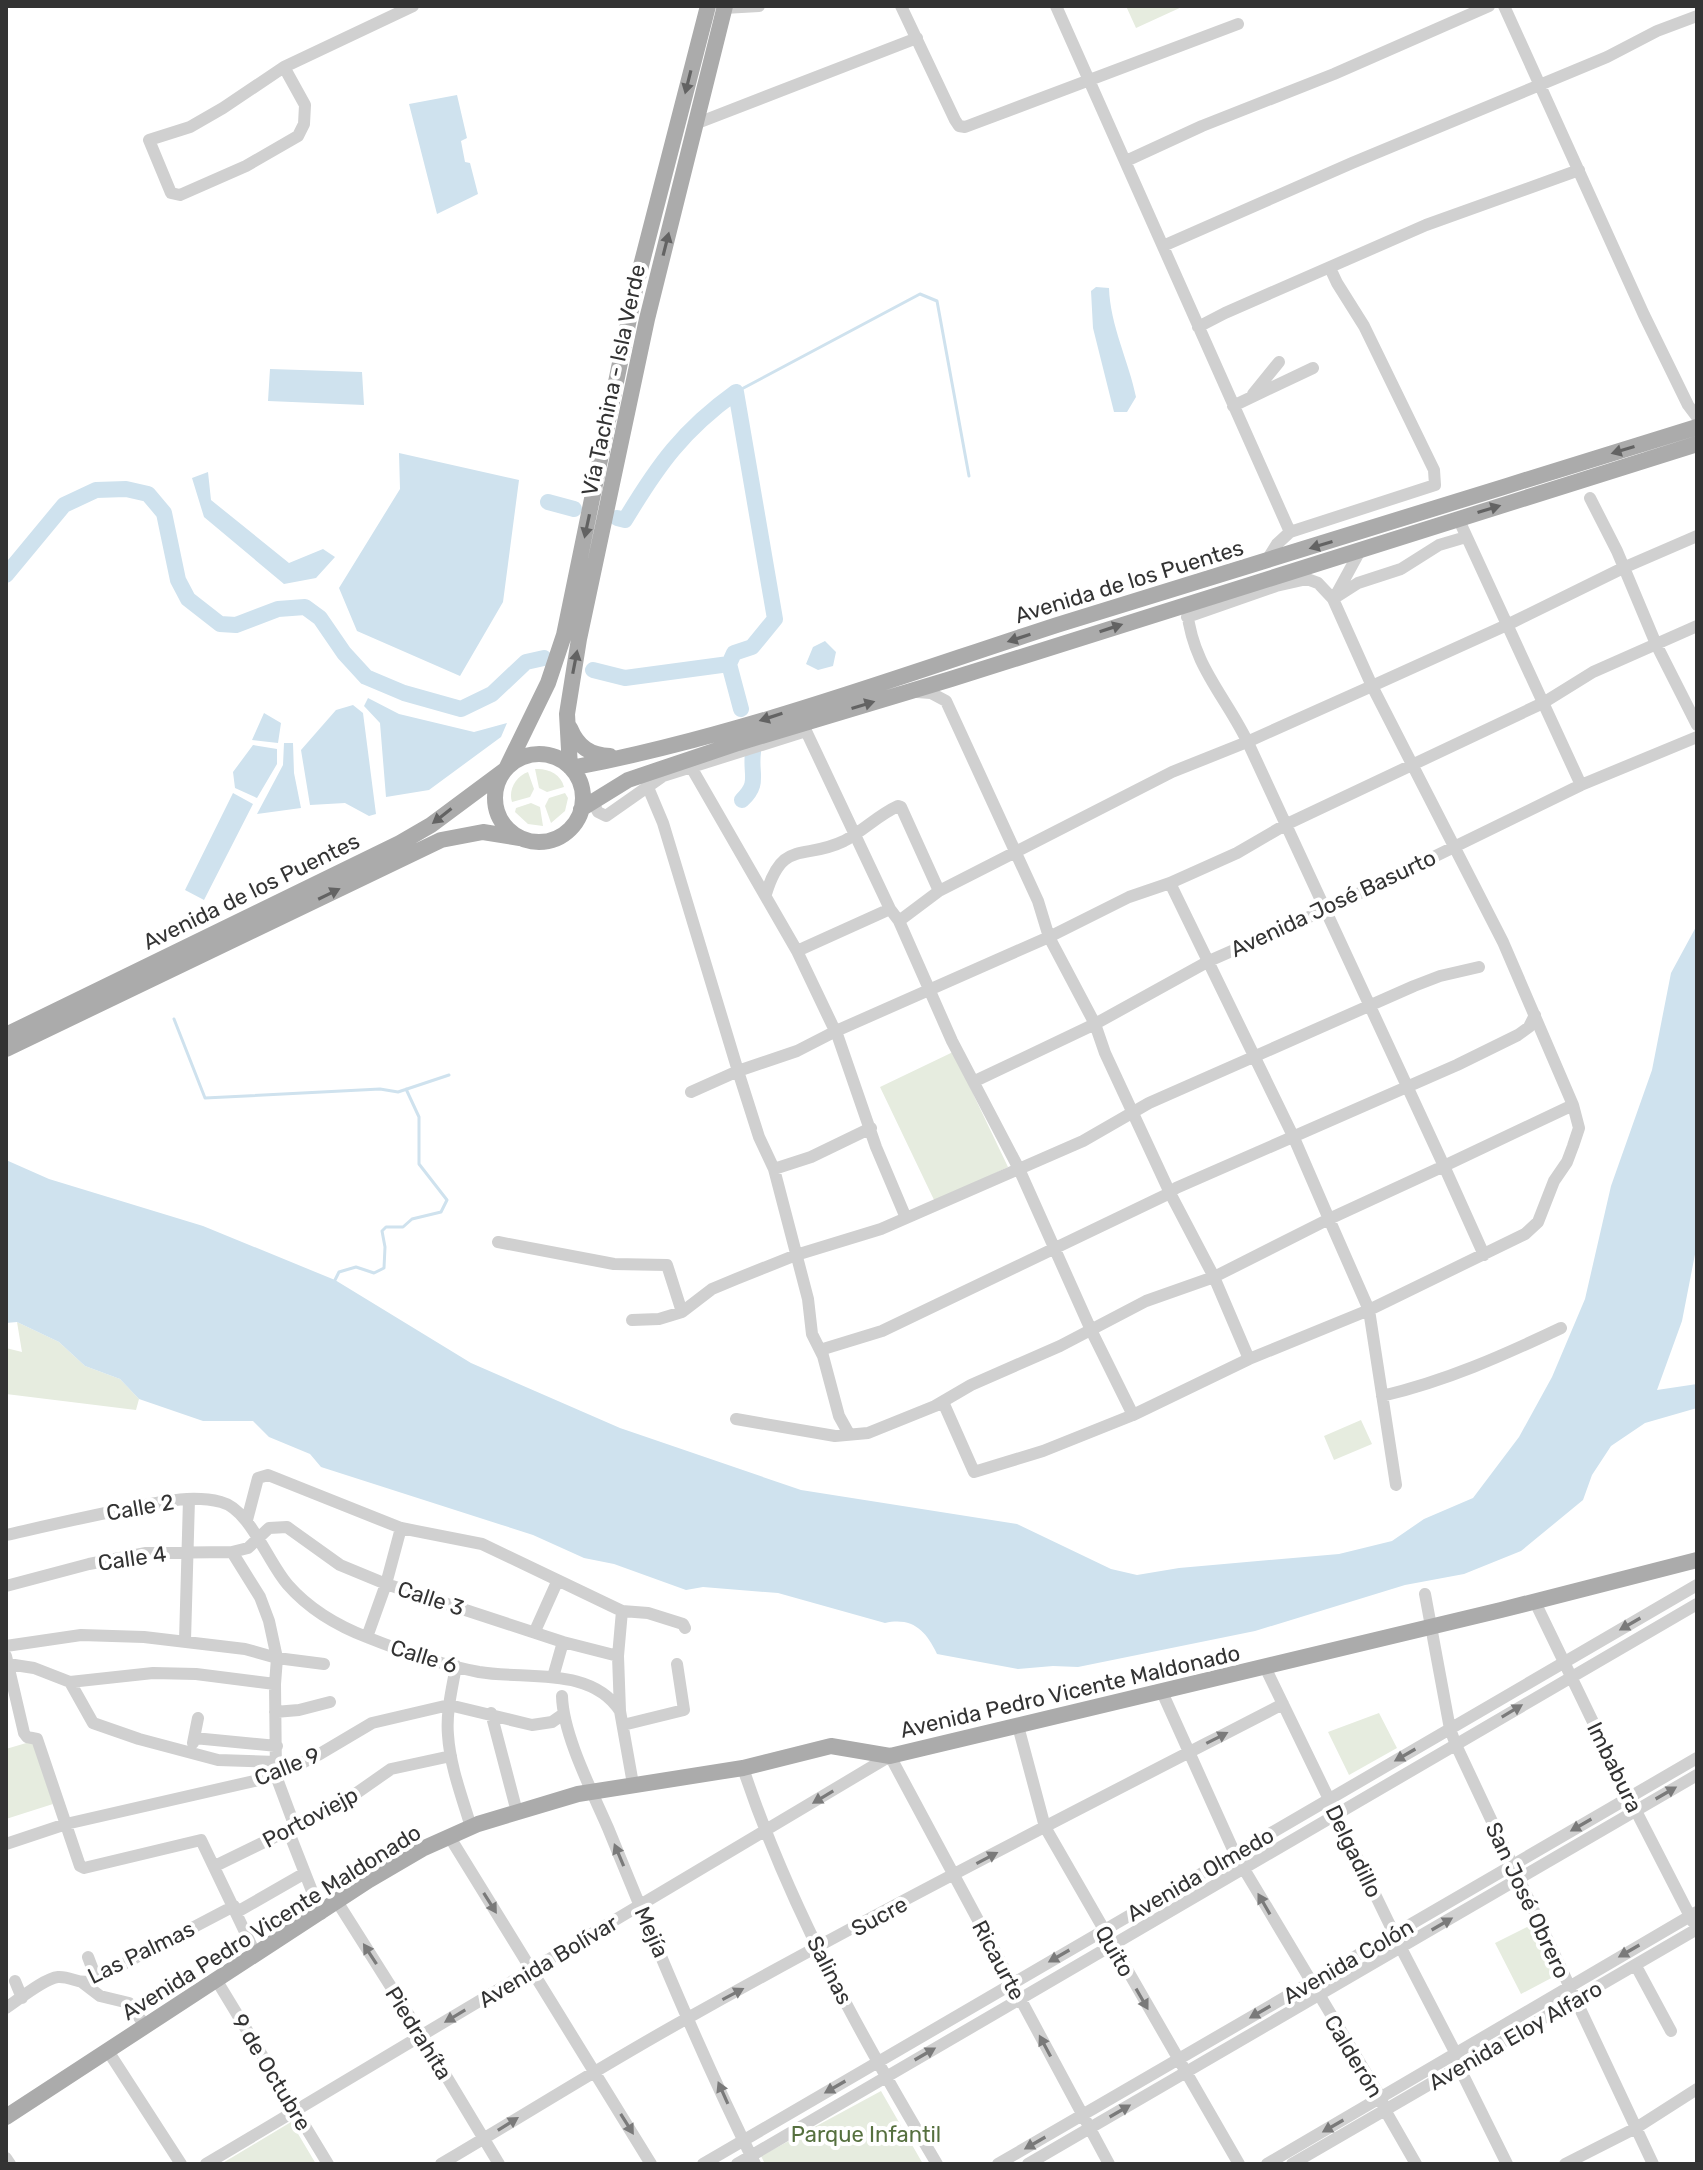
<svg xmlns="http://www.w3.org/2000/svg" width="1703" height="2170" viewBox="0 0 1703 2170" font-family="Rubik,sans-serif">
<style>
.green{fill:#e6ecdf}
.water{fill:#cfe2ee}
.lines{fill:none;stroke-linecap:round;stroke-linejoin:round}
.stream{stroke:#cfe2ee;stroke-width:3}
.river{stroke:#cfe2ee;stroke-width:16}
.minor{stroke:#d0d0d0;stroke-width:12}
.major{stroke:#ababab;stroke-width:16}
.oneway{fill:#636363}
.oneway2{fill:#7a7a7a}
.labels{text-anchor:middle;stroke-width:8;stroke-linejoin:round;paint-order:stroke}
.street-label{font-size:22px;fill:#333;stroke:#fff}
.park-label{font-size:22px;fill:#56703f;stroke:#fff}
</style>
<rect width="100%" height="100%" fill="#fff"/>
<path class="green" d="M1126 6H1184L1136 28Z
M535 769C548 768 561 774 564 787L547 792 539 788Z
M528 772 534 789 530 797 512 802C508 790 516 776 528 772Z
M565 793 568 798 565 811 551 823 545 806 549 798Z
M531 803 540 807 543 826 528 824 515 812 516 808Z
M953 1052 1008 1167 935 1202 880 1087Z
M17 1322 59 1342 85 1366 120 1379 139 1399 136 1410 6 1394V1348L22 1352Z
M1361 1420 1372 1444 1334 1460 1324 1436Z
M1379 1713 1397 1748 1349 1775 1328 1732Z
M33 1741 53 1804 6 1819V1749Z
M1533 1924 1557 1975 1521 1994 1495 1943Z
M881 2091 923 2164H765L761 2156Z
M291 2122 316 2164H221Z"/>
<path class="water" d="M457 95 467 138 461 141 465 162 470 163 478 194 437 214 409 104Z
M1096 287 1109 288C1110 325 1129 362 1136 397L1127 412H1114L1093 328 1091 291Z
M270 369 362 372 364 405 268 401Z
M399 453 519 480 503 602 460 676 357 631 339 588 400 489Z
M208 472 211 500 289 563 323 549 335 557 316 578 284 584 204 517 192 478Z
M825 641 836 652 833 666 818 670 806 664 813 647Z
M368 698 399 714 474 732 507 723 501 737 429 790 386 797 380 723 364 706Z
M353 705 363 713 376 814 369 816 345 803 310 805 301 750 336 710Z
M264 713 281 723 278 743 252 740Z
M284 743H293L294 773 301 808 257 814 283 765Z
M253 745 277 749V764L257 798 235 788 233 772Z
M233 793 253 804 204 900 185 890Z
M1697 925V1244L1682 1321 1657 1390 1697 1384V1408L1645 1423 1611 1446 1592 1475 1583 1500 1521 1551 1464 1574 1405 1585 1255 1631 1078 1667 1053 1666 1018 1669 937 1654C926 1631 913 1617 885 1623L778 1593 703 1587 686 1590 614 1564 584 1558 533 1535 321 1467 310 1454 269 1437 253 1421H203L139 1399 120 1379 85 1366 59 1342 17 1322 6 1323V1160L49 1179 203 1226 335 1280 471 1363 620 1428 801 1490 1017 1524 1111 1569 1137 1575 1179 1568 1339 1554 1392 1541 1424 1519 1473 1498 1519 1437 1552 1377 1585 1299 1611 1186 1652 1070 1671 973Z"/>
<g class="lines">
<path class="stream" d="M736 392 920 294 937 301 969 476
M174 1019 205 1098 380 1089 398 1092 449 1075
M335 1280 339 1272 356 1267 374 1273 384 1268 385 1247 382 1231 386 1227H403L412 1219 441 1212 447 1200 419 1164V1117L406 1089"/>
<path class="river" d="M548 502 574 509
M617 518 625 520C658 465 683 430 736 392L775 619 752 647 734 653 729 664 741 709
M6 575 64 505 96 490 126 489 148 494 164 513 178 580 188 599 220 624 236 625 278 609 305 607 320 618 344 653 366 677 404 693 461 709 492 694 526 662 544 658
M593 670 625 678 729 664
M742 800C760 783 750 775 753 752"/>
<path class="minor" d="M901 6 955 120 959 126 965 127 1238 24
M1056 6 1290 532
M1504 6 1644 315 1688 405 1697 417
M724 8 759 6
M284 67 305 105 304 124 298 136 246 166 180 195 171 193 149 140 190 127 223 108 284 67 413 6
M695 124 917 38
M1126 161 1202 126 1334 74 1489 6
M1163 246 1352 163 1607 57 1657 31 1697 16
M1198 327 1225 313 1426 225 1579 170
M1253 394 1279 362
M1233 406 1313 368
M1590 498 1617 551 1656 644 1697 725
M1458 518 1581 785
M1267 560 1277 544 1290 532 1435 485 1434 470 1364 326 1337 283 1330 268
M1337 593 1361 549
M1333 599 1358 583 1401 569 1439 545 1466 537
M1187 610C1193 668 1227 697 1250 747 1314 887 1380 1026 1444 1166L1329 1219 1369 1310 1396 1485
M917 692 931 693 946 701 1038 901 1049 937 1095 1024 1105 1053 1170 1193 1214 1277 1249 1359
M806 723V731L890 909 899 921 952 1041 1019 1169 1091 1330 1133 1415
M691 767 797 951 890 909
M647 785 663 823 738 1071 797 1051 836 1031 1049 937 1129 897 1170 883 1237 853 1285 825 1543 703 1593 672 1697 626
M592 801 598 812 606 816 663 776 806 731
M766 894C783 838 803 861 844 841 863 831 878 815 898 806L901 807 939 891
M899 921 939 891 1172 772 1247 742 1372 686 1509 624 1623 568 1697 536
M797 951 838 1037 876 1147 906 1218
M975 1081 1095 1024 1209 961 1325 910 1581 785 1697 737
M691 1092 738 1071 759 1137 774 1169 808 1299 812 1334 823 1356 839 1416 849 1434
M774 1169 811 1157 871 1128
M498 1242 614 1264 667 1265 682 1312
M1484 1255 1444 1166 1573 1105
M632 1320 659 1319 682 1312 712 1289 736 1279 796 1255 881 1229 1083 1141 1149 1103 1414 986 1440 976 1479 967
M820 1350 882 1331 1170 1193 1176 1188 1457 1065 1518 1035 1529 1027 1535 1015
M1382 1396C1446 1381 1502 1356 1561 1328
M943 1402 974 1472 1043 1451 1133 1415 1249 1359 1369 1310 1525 1234 1538 1222 1554 1181 1567 1162 1573 1146 1579 1128 1573 1105 1503 942 1372 686 1333 599 1318 583 1307 579 1276 586 1187 617
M736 1419 835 1436 868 1433 935 1406 971 1385 1060 1346 1146 1301 1214 1277 1329 1219 1294 1138 1170 883
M247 1520 258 1478 268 1475 401 1528 482 1544 622 1611 618 1656 620 1711 633 1784
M6 1535C46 1526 85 1517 125 1509 157 1503 189 1494 221 1502 250 1509 268 1563 288 1585 309 1609 340 1627 369 1638 404 1652 443 1665 479 1672 526 1680 591 1666 620 1711
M232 1552 260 1597 269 1621 277 1658 275 1684 276 1776 295 1827
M6 1586 89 1564 146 1553 232 1552 248 1548 269 1528 287 1527 340 1565 386 1584 563 1642 618 1656
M1425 1594 1450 1729 1456 1745 1653 2164
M1535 1602 1636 1811 1693 1922
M622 1611 648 1613 683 1624 685 1628
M535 1631 557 1582
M367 1637 386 1584 401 1528
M185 1641 189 1499
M6 1646 81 1635 144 1637 245 1649 277 1658 324 1664
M6 1656 24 1733 27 1737 37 1739 80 1866 84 1868 201 1840 256 1955
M8 1664 34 1668 70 1682 153 1673 196 1674 275 1684
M456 1666C452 1689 446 1712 448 1735 450 1766 462 1797 471 1827
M1265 1667 1401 1948 1456 2054 1459 2067 1507 2164
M553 1677 563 1642
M70 1682 93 1723 139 1739 218 1760 277 1762
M1162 1692 1235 1854 1381 2098 1385 2110 1416 2164
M562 1696C563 1735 592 1791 608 1828 654 1941 701 2055 755 2164
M275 1712 299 1710 330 1702
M491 1713 517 1812
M623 1725 684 1710 677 1664
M1018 1726 1045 1827 1239 2164
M194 1738 277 1746
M193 1743 198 1718
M743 1768C789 1907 862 2038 937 2164
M288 1830 321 1914
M449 1836 651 2164
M6 1844 66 1824 276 1776 318 1755 372 1723 449 1705 532 1725 552 1722 562 1715
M215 1866 338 1806 391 1769 451 1756
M338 1903 422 2036 499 2164
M237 1912 305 1873
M88 1957 96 1978
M1636 1966 1671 2031
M15 1981 22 1998
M217 1981 328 2164
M83 1983 100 1996 129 2003 146 2027
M6 2008C18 2000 45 1978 58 1977 71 1976 79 1985 91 1981L234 1906
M108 2051 181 2164
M6 2158 10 2164
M206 2164 890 1756 1109 2164
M441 2164C523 2116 603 2065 686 2019 882 1909 1083 1807 1283 1704
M703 2164 1697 1585
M737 2164 1697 1604
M998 2164 1697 1758
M1028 2164 1697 1775
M1267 2164 1697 1912
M1292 2164 1697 1929
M1565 2164 1636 2128 1697 2089"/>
<path class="major" d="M570 728C578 747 590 755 610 756
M495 798a44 44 0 1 1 88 0a44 44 0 1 1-88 0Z
M507 767 548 683 564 635 636 285 708 6
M570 767 567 714 579 639 647 319 725 6
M571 768C736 737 897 677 1057 625 1270 557 1484 494 1697 427
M581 809 628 780 738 743 951 679 1697 444
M6 1035 400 843 431 825 505 770
M6 1049 441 840 483 832 520 838
M6 2117 369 1880 422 1849 478 1824 578 1794 743 1768 831 1746 890 1756 1501 1610 1697 1560"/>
</g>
<defs><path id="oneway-solid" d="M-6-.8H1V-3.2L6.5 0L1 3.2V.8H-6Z" transform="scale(2)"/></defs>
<g class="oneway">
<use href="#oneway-solid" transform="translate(688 82) rotate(104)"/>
<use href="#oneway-solid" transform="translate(666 244) rotate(-76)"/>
<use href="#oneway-solid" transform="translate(1623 450) rotate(163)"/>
<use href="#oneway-solid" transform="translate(1489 509) rotate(-17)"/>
<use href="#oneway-solid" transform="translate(587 526) rotate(102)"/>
<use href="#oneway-solid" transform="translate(1321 545) rotate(163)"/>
<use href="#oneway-solid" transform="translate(1111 628) rotate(-18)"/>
<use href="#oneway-solid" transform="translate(1019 638) rotate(162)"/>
<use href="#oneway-solid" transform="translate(575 662) rotate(-79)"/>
<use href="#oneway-solid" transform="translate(863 705) rotate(-17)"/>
<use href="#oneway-solid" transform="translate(771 717) rotate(162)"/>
<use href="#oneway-solid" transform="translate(442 816) rotate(142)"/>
<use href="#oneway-solid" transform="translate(329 894) rotate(-26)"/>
</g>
<g class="oneway2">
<use href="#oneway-solid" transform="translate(1630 1624) rotate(150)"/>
<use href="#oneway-solid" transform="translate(1512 1711) rotate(-31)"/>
<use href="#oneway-solid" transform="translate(1217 1738) rotate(-27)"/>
<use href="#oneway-solid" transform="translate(1405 1755) rotate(150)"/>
<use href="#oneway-solid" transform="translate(1666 1793) rotate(-30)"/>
<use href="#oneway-solid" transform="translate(823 1797) rotate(149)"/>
<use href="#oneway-solid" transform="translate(1581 1825) rotate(150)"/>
<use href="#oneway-solid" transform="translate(619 1855) rotate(-113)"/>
<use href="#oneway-solid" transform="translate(987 1858) rotate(-28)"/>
<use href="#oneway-solid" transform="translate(490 1903) rotate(58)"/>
<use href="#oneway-solid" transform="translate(1264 1904) rotate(-120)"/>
<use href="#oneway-solid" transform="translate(1442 1924) rotate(-30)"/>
<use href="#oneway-solid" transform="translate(1629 1951) rotate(150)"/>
<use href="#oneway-solid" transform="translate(370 1954) rotate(-123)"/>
<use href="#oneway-solid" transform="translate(1059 1956) rotate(150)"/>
<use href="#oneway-solid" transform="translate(733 1994) rotate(-28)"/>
<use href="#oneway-solid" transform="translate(1142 1999) rotate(60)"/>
<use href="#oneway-solid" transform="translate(1260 2012) rotate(150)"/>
<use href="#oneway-solid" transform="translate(455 2016) rotate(149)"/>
<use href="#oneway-solid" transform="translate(1045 2046) rotate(-118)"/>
<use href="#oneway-solid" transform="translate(925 2054) rotate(-30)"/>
<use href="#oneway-solid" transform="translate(835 2087) rotate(150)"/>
<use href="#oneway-solid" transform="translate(723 2093) rotate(-114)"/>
<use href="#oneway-solid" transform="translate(1120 2111) rotate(-30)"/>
<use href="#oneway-solid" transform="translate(508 2124) rotate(-32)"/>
<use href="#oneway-solid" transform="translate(627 2124) rotate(58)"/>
<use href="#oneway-solid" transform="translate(1333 2126) rotate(150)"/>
<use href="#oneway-solid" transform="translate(1035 2143) rotate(150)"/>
</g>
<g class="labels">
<g class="street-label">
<text transform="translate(613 380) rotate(-78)" y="8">Vía Tachina - Isla Verde</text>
<text transform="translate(1129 581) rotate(-17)" y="8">Avenida de los Puentes</text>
<text transform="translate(251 891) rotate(-26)" y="8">Avenida de los Puentes</text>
<text transform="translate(1333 903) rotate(-25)" y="8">Avenida José Basurto</text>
<text transform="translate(140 1507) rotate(-10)" y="8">Calle 2</text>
<text transform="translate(132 1558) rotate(-8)" y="8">Calle 4</text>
<text transform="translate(431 1598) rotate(18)" y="8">Calle 3</text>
<text transform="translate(424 1656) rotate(17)" y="8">Calle 6</text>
<text transform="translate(1070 1691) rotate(-13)" y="8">Avenida Pedro Vicente Maldonado</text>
<text transform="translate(287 1766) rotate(-22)" y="8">Calle 9</text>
<text transform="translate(1615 1767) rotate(64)" y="8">Imbabura</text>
<text transform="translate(310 1817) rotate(-28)" y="8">Portoviejp</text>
<text transform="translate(1354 1851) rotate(64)" y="8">Delgadillo</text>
<text transform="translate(1200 1874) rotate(-30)" y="8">Avenida Olmedo</text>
<text transform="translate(1528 1900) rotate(65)" y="8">San José Obrero</text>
<text transform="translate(879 1916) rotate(-28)" y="8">Sucre</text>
<text transform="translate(271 1922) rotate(-32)" y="8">Avenida Pedro Vicente Maldonado</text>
<text transform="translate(652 1932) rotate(66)" y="8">Mejía</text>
<text transform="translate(1115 1951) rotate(60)" y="8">Quito</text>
<text transform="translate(141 1952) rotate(-26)" y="8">Las Palmas</text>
<text transform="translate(999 1960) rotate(62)" y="8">Ricaurte</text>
<text transform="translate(548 1961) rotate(-31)" y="8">Avenida Bolívar</text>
<text transform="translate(1348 1961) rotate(-30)" y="8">Avenida Colón</text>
<text transform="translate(830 1970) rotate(63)" y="8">Salinas</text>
<text transform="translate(419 2033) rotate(58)" y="8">Piedrahíta</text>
<text transform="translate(1515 2035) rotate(-30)" y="8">Avenida Eloy Alfaro</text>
<text transform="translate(1354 2056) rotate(59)" y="8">Calderón</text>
<text transform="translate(272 2072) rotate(59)" y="8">9 de Octubre</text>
</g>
<g class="park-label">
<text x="866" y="2142">Parque Infantil</text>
</g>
</g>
<rect width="1703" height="2170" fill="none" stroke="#333333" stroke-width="16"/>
</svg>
